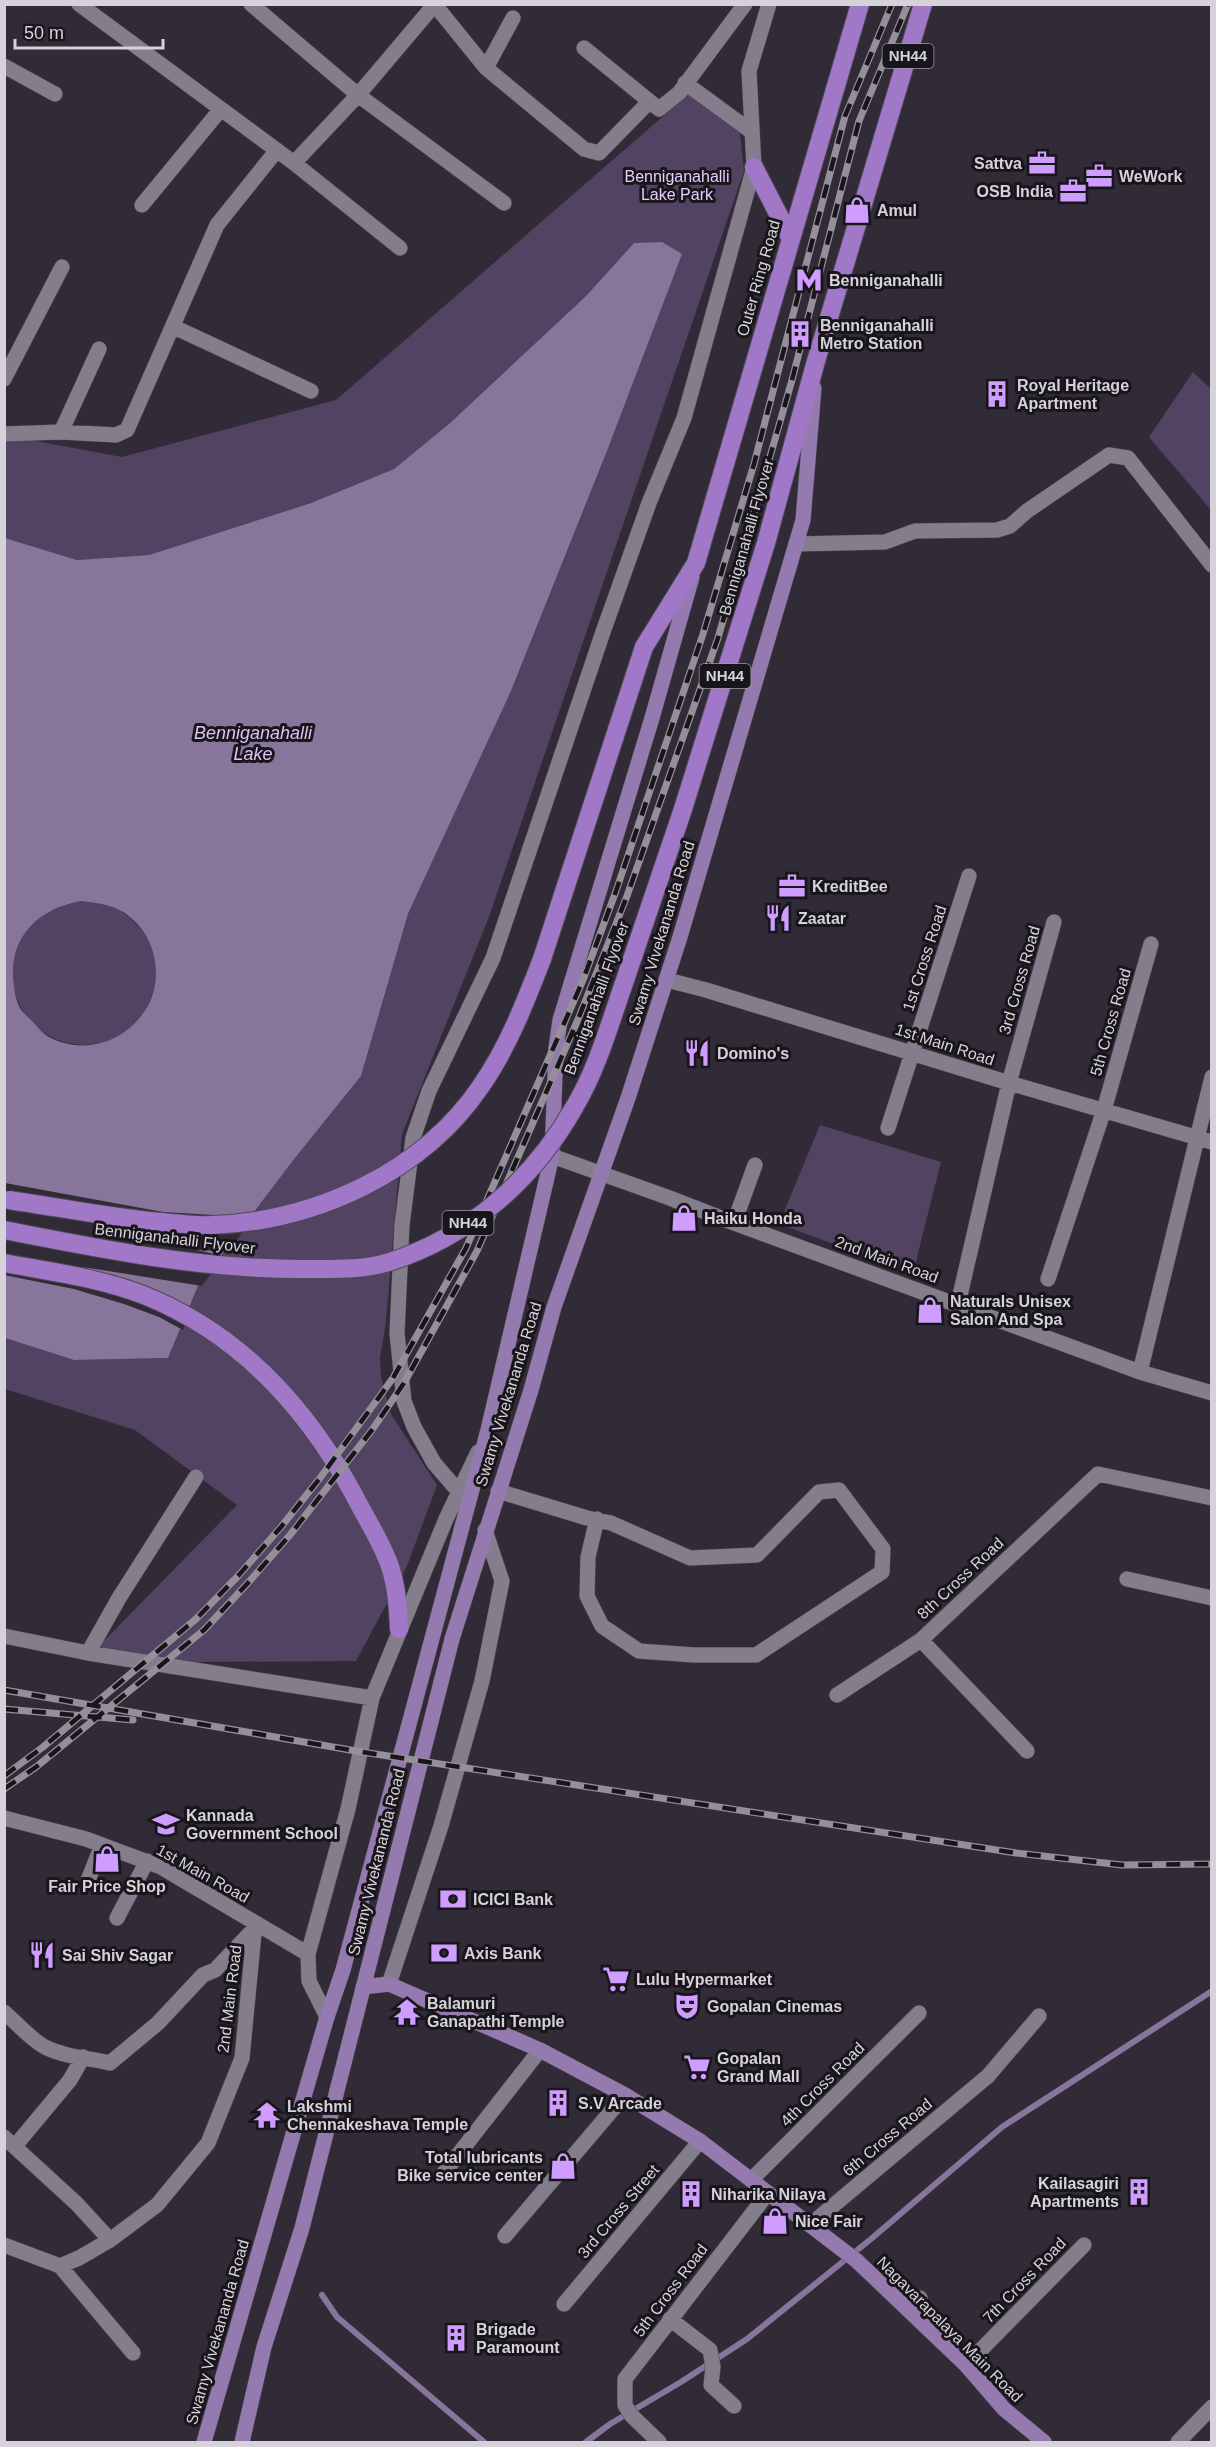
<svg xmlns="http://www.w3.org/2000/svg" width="1216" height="2447" viewBox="0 0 1216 2447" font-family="Helvetica,sans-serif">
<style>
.green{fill:#514361}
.water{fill:#88759c;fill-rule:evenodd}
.pier{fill:#312b37}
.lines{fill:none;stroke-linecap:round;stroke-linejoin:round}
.stream{stroke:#88759c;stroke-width:6}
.minor-casing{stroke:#4e4953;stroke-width:16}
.major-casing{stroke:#4e4953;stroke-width:16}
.highway-casing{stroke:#4e4953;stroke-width:20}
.minor{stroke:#847d8c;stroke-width:15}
.major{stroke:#957ab0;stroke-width:15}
.highway{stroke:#a178c8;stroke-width:18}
.rail-casing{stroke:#948f99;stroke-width:7}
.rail{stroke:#18151b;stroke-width:4.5;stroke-dasharray:14;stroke-linecap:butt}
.highway-bridge-casing{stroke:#4e4953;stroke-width:20;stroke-linecap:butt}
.highway-bridge{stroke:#a178c8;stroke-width:18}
.labels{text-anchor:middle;stroke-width:6;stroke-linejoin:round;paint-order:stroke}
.shield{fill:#18151b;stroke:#9d99a1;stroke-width:1.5}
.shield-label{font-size:15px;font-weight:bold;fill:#d6d2da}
.poi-label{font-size:16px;font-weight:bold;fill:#d6d2da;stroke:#18151b;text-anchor:start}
.park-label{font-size:16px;fill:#e4ccff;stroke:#18151b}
.street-label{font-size:16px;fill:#d6d2da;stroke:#18151b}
.water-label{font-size:18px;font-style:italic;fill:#dcc4f6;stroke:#18151b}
</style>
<rect width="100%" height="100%" fill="#312b37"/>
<path class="green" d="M690 93 740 133 744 171 489 917 402 1134 386 1321 380 1358 381 1377 391 1414 437 1485 407 1566 356 1661 193 1662 98 1647 237 1505 135 1430 5 1389V1338L74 1360 168 1358 198 1286 295 1158 361 1076 408 914 511 691 605 456 634 243 586 296 450 423 394 469 311 503 149 555 77 560 5 538 4 435 122 457 336 400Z
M1193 372 1211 389V510L1149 437Z
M12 973a72 72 0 1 1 144 0a72 72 0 1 1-144 0Z
M820 1125 941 1162 913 1273 779 1224Z"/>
<path class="water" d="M662 242 682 254 605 456 511 691 408 914 361 1076 295 1158 198 1286 168 1358 74 1360 5 1338V538L77 560 149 555 311 503 394 469 450 423 586 296 634 243ZM80 901C99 903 117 905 131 918 158 940 164 984 144 1012 123 1043 83 1055 49 1037 42 1033 37 1026 32 1021 28 1017 23 1013 20 1008 15 998 14 988 13 977 11 934 40 909 80 901Z"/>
<path class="pier" d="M5 1183 163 1212 230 1216 256 1214 229 1251 196 1250 224 1256 202 1286 83 1267 138 1284 192 1309 183 1330 159 1317 124 1304 74 1289 4 1275Z"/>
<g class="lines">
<path class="stream" d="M322 2295 337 2317 484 2442
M586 2442 610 2424 681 2382 747 2339 871 2239 1002 2127 1212 1991"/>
<defs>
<path id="minor" d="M79 4 294 163 358 95 504 203
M251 4 358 95 435 4
M435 5 486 68 584 149 599 153 649 102
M584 48 659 109 679 93 745 4
M4 66 55 94
M486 68 513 18
M685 83 752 132
M294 163 400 248
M142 205 221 109
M174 327 311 391
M4 379 62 267
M61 432 99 349
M4 434 61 432 116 435 127 430 217 225 277 150
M796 544 885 542 915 531 997 530 1010 526 1027 511 1109 455 1128 458 1212 565
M667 980 706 990 1009 1083 1212 1142
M888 1128 969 876
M552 1156 667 1197 734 1223 1140 1372 1212 1393
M734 1223 755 1165
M1048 1279 1104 1110 1151 944
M958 1304 1009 1083 1054 922
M1140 1372 1212 1077
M498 1491 587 1518 611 1523 690 1558 757 1555 819 1492 839 1490 883 1549 882 1572 756 1655H694L639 1651 602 1626 587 1596 588 1557 597 1519
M459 1492 434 1463 414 1427 404 1401 397 1333 402 1225 413 1138 429 1091 493 958 603 632 649 503 684 418 754 167 749 71 769 4
M1127 1579 1212 1598
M4 1636 88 1653 372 1698
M921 1640 1027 1751
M88 1653 119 1598 196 1477
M837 1695 921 1640 1098 1474 1212 1498
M4 1818 86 1839 161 1867 308 1954
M87 1883 102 1845
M117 1918 147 1861
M389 1984 441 1826 482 1681 502 1581 485 1530
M4 2012C17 2023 30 2039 45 2047 65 2057 88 2058 110 2063L158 2023 203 1975 215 1970 255 1928
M327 2017 309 1981 308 1954 348 1809 372 1698 446 1519 478 1452
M4 2137 77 2204 110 2240
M15 2146 70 2080 83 2057
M443 2174 540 2050
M751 2180 919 2013
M810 2225 988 2076 1039 2016
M505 2236 625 2095
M4 2245 60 2266 79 2258 110 2240 157 2205 208 2143 242 2058 255 1923
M60 2266 133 2353
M564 2304 700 2141
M909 2309 920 2298
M670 2319 710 2350 713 2367 711 2385 734 2406
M966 2365 1084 2245
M659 2442 631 2415 625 2405V2379L768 2193
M1178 2442 1212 2407"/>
<path id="major" d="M363 1987 389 1984 540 2050 625 2095 700 2141 857 2261 966 2365 1004 2409 1044 2442
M204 2442 327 2017 343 1970 488 1430 552 1156 556 1048 560 1020 652 718 692 577
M242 2442 264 2347 302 2228 452 1639 531 1390 554 1307 628 1098 680 937 803 520 814 388"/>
<path id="highway" d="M754 167 790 237
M683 809 766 543 816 361 923 4
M542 959 644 647 696 563 860 4
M4 1263C52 1272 101 1278 146 1296 239 1334 306 1407 353 1493 363 1513 376 1533 385 1554 396 1577 398 1604 399 1629"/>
</defs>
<use href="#minor" class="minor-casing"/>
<use href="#major" class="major-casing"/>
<use href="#highway" class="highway-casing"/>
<use href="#minor" class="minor"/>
<use href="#major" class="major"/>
<use href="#highway" class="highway"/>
<defs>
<path id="rail" d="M4 1690 356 1751 1016 1853 1122 1865 1212 1864
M4 1709 133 1720
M4 1776 43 1747 196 1619 238 1576 281 1527 320 1478 393 1378 466 1248 583 980 616 891 703 634 754 464 845 116 892 4
M4 1789 36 1767 204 1630 247 1584 290 1535 372 1430 404 1383 477 1251 579 1017 627 896 718 638 792 380 859 121 908 4"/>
</defs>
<use href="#rail" class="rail-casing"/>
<use href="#rail" class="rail"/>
<defs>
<path id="highway-bridge" d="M9 1200C63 1208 117 1219 171 1223 185 1224 199 1226 212 1225 315 1221 422 1173 481 1086 508 1047 525 1003 542 959
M4 1230C105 1250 206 1270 308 1269 335 1269 363 1270 389 1262 469 1237 534 1179 575 1106 597 1069 609 1026 623 986 643 927 663 868 683 809"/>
</defs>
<use href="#highway-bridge" class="highway-bridge-casing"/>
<use href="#highway-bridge" class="highway-bridge"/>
</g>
<defs>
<symbol id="office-bare" viewBox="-9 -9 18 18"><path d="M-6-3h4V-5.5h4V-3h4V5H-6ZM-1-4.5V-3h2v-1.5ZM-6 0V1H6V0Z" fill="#cf9dff" stroke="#18151b" stroke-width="2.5" paint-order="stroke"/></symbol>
<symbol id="shop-bare" viewBox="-9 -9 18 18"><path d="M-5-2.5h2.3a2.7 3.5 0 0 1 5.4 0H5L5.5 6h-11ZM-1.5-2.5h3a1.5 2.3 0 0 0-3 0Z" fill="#cf9dff" stroke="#18151b" stroke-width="2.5" paint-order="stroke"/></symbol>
<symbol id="metro-bare" viewBox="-9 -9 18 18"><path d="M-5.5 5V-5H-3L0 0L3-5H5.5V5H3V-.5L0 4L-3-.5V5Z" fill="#cf9dff" stroke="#18151b" stroke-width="2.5" paint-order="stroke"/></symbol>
<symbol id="building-bare" viewBox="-9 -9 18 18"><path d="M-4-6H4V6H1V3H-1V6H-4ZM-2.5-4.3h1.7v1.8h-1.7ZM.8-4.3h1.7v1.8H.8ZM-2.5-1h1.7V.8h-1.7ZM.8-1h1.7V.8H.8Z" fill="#cf9dff" stroke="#18151b" stroke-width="2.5" paint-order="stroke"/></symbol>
<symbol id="restaurant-bare" viewBox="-9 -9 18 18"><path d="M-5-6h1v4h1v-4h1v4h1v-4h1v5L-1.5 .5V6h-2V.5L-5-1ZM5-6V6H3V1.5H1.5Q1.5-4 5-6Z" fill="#cf9dff" stroke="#18151b" stroke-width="2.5" paint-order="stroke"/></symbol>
<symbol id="school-bare" viewBox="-9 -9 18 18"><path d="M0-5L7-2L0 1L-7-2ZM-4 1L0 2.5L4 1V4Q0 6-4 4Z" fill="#cf9dff" stroke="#18151b" stroke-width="2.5" paint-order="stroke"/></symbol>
<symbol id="bank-bare" viewBox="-9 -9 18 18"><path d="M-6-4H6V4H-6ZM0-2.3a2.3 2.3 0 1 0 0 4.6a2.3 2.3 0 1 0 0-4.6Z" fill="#cf9dff" stroke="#18151b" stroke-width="2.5" paint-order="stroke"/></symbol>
<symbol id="supermarket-bare" viewBox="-9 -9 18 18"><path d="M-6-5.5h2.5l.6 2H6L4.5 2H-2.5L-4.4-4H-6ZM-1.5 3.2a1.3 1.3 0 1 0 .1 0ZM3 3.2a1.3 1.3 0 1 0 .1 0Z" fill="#cf9dff" stroke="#18151b" stroke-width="2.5" paint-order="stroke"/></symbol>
<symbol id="theatre-bare" viewBox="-9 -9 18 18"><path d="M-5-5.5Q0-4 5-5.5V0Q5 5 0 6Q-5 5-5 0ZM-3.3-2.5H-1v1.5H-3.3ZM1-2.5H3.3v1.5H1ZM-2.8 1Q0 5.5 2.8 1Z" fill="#cf9dff" stroke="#18151b" stroke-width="2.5" paint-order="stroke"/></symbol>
<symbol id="temple-bare" viewBox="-9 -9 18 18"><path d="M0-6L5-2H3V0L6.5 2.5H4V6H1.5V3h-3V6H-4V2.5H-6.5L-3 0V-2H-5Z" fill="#cf9dff" stroke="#18151b" stroke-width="2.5" paint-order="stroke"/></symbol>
</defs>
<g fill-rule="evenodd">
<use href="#office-bare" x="1023" y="144" width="38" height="38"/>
<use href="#office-bare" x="1080" y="157" width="38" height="38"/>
<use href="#office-bare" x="1054" y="172" width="38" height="38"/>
<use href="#shop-bare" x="838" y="191" width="38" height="38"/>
<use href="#metro-bare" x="790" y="261" width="38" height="38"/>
<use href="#building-bare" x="781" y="315" width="38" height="38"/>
<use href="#building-bare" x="978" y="375" width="38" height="38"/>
<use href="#office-bare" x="773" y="867" width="38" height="38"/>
<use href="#restaurant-bare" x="759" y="899" width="38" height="38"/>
<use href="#restaurant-bare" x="678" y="1034" width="38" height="38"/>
<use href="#shop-bare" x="665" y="1199" width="38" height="38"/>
<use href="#shop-bare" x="911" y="1291" width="38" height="38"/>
<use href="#school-bare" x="147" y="1805" width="38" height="38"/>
<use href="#shop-bare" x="88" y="1840" width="38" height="38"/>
<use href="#bank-bare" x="434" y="1880" width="38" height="38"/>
<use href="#bank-bare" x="425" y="1934" width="38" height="38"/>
<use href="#restaurant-bare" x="23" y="1936" width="38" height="38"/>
<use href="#supermarket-bare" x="597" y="1960" width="38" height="38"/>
<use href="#theatre-bare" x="668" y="1987" width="38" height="38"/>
<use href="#temple-bare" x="388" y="1993" width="38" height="38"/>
<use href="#supermarket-bare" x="678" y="2048" width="38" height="38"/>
<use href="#building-bare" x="539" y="2084" width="38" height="38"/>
<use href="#temple-bare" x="248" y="2096" width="38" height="38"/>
<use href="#shop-bare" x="544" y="2147" width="38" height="38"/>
<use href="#building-bare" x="1120" y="2173" width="38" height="38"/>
<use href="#building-bare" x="672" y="2175" width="38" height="38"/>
<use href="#shop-bare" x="756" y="2202" width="38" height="38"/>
<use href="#building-bare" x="437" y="2319" width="38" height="38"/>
</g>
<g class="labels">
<g class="shield">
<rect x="882.5" y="44" width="51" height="24" rx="4.5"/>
<rect x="699.5" y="664" width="51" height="24" rx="4.5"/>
<rect x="442.5" y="1211" width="51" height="24" rx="4.5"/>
</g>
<g class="shield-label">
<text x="908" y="61">NH44</text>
<text x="725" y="681">NH44</text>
<text x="468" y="1228">NH44</text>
</g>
<g class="poi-label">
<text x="1022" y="169" text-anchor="end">Sattva</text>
<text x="1119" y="182">WeWork</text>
<text x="1053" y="197" text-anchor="end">OSB India</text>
<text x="877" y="216">Amul</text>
<text x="829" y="286">Benniganahalli</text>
<text x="820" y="331">Benniganahalli<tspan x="820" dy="18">Metro Station</tspan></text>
<text x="1017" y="391">Royal Heritage<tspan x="1017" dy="18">Apartment</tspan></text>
<text x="812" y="892">KreditBee</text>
<text x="798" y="924">Zaatar</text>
<text x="717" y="1059">Domino's</text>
<text x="704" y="1224">Haiku Honda</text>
<text x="950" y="1307">Naturals Unisex<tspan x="950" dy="18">Salon And Spa</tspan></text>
<text x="186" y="1821">Kannada<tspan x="186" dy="18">Government School</tspan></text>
<text x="107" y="1892" text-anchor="middle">Fair Price Shop</text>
<text x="473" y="1905">ICICI Bank</text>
<text x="464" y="1959">Axis Bank</text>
<text x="62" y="1961">Sai Shiv Sagar</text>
<text x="636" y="1985">Lulu Hypermarket</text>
<text x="427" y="2009">Balamuri<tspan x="427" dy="18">Ganapathi Temple</tspan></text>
<text x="707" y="2012">Gopalan Cinemas</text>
<text x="717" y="2064">Gopalan<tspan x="717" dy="18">Grand Mall</tspan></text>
<text x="578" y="2109">S.V Arcade</text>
<text x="287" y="2112">Lakshmi<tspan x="287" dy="18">Chennakeshava Temple</tspan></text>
<text x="543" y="2163" text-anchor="end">Total lubricants<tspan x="543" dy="18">Bike service center</tspan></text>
<text x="1119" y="2189" text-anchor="end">Kailasagiri<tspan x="1119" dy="18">Apartments</tspan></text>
<text x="711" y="2200">Niharika Nilaya</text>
<text x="795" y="2227">Nice Fair</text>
<text x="476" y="2335">Brigade<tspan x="476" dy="18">Paramount</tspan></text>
</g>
<g class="park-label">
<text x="677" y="182">Benniganahalli<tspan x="677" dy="18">Lake Park</tspan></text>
</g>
<g class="street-label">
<text transform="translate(758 278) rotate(-74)" y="6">Outer Ring Road</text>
<text transform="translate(746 537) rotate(-74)" y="6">Benniganahalli Flyover</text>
<text transform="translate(661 933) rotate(-73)" y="6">Swamy Vivekananda Road</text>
<text transform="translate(924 958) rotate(-72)" y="6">1st Cross Road</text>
<text transform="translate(1019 980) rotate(-74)" y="6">3rd Cross Road</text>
<text transform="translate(596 998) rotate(-70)" y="6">Benniganahalli Flyover</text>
<text transform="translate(1110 1022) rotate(-74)" y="6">5th Cross Road</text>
<text transform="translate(945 1044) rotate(18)" y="6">1st Main Road</text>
<text transform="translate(175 1238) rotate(7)" y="6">Benniganahalli Flyover</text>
<text transform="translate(887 1259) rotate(20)" y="6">2nd Main Road</text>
<text transform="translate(508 1394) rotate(-73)" y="6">Swamy Vivekananda Road</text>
<text transform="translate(960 1578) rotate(-43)" y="6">8th Cross Road</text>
<text transform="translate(376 1862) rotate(-76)" y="6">Swamy Vivekananda Road</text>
<text transform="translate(203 1873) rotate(29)" y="6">1st Main Road</text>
<text transform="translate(229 1999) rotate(-83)" y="6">2nd Main Road</text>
<text transform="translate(822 2084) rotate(-45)" y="6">4th Cross Road</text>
<text transform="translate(887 2137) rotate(-40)" y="6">6th Cross Road</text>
<text transform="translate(618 2211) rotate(-50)" y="6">3rd Cross Street</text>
<text transform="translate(1024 2280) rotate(-46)" y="6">7th Cross Road</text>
<text transform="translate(670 2290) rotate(-53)" y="6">5th Cross Road</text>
<text transform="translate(950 2329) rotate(45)" y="6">Nagavarapalaya Main Road</text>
<text transform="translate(217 2332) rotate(-74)" y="6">Swamy Vivekananda Road</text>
</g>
<g class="water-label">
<text x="253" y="739">Benniganahalli<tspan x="253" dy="21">Lake</tspan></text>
</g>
</g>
<rect width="1216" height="2447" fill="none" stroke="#d6d2da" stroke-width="12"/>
<path d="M15 39v9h148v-9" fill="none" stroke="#d6d2da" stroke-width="3"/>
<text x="24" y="39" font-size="18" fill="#d6d2da" stroke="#18151b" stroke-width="4.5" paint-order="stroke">50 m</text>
</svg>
